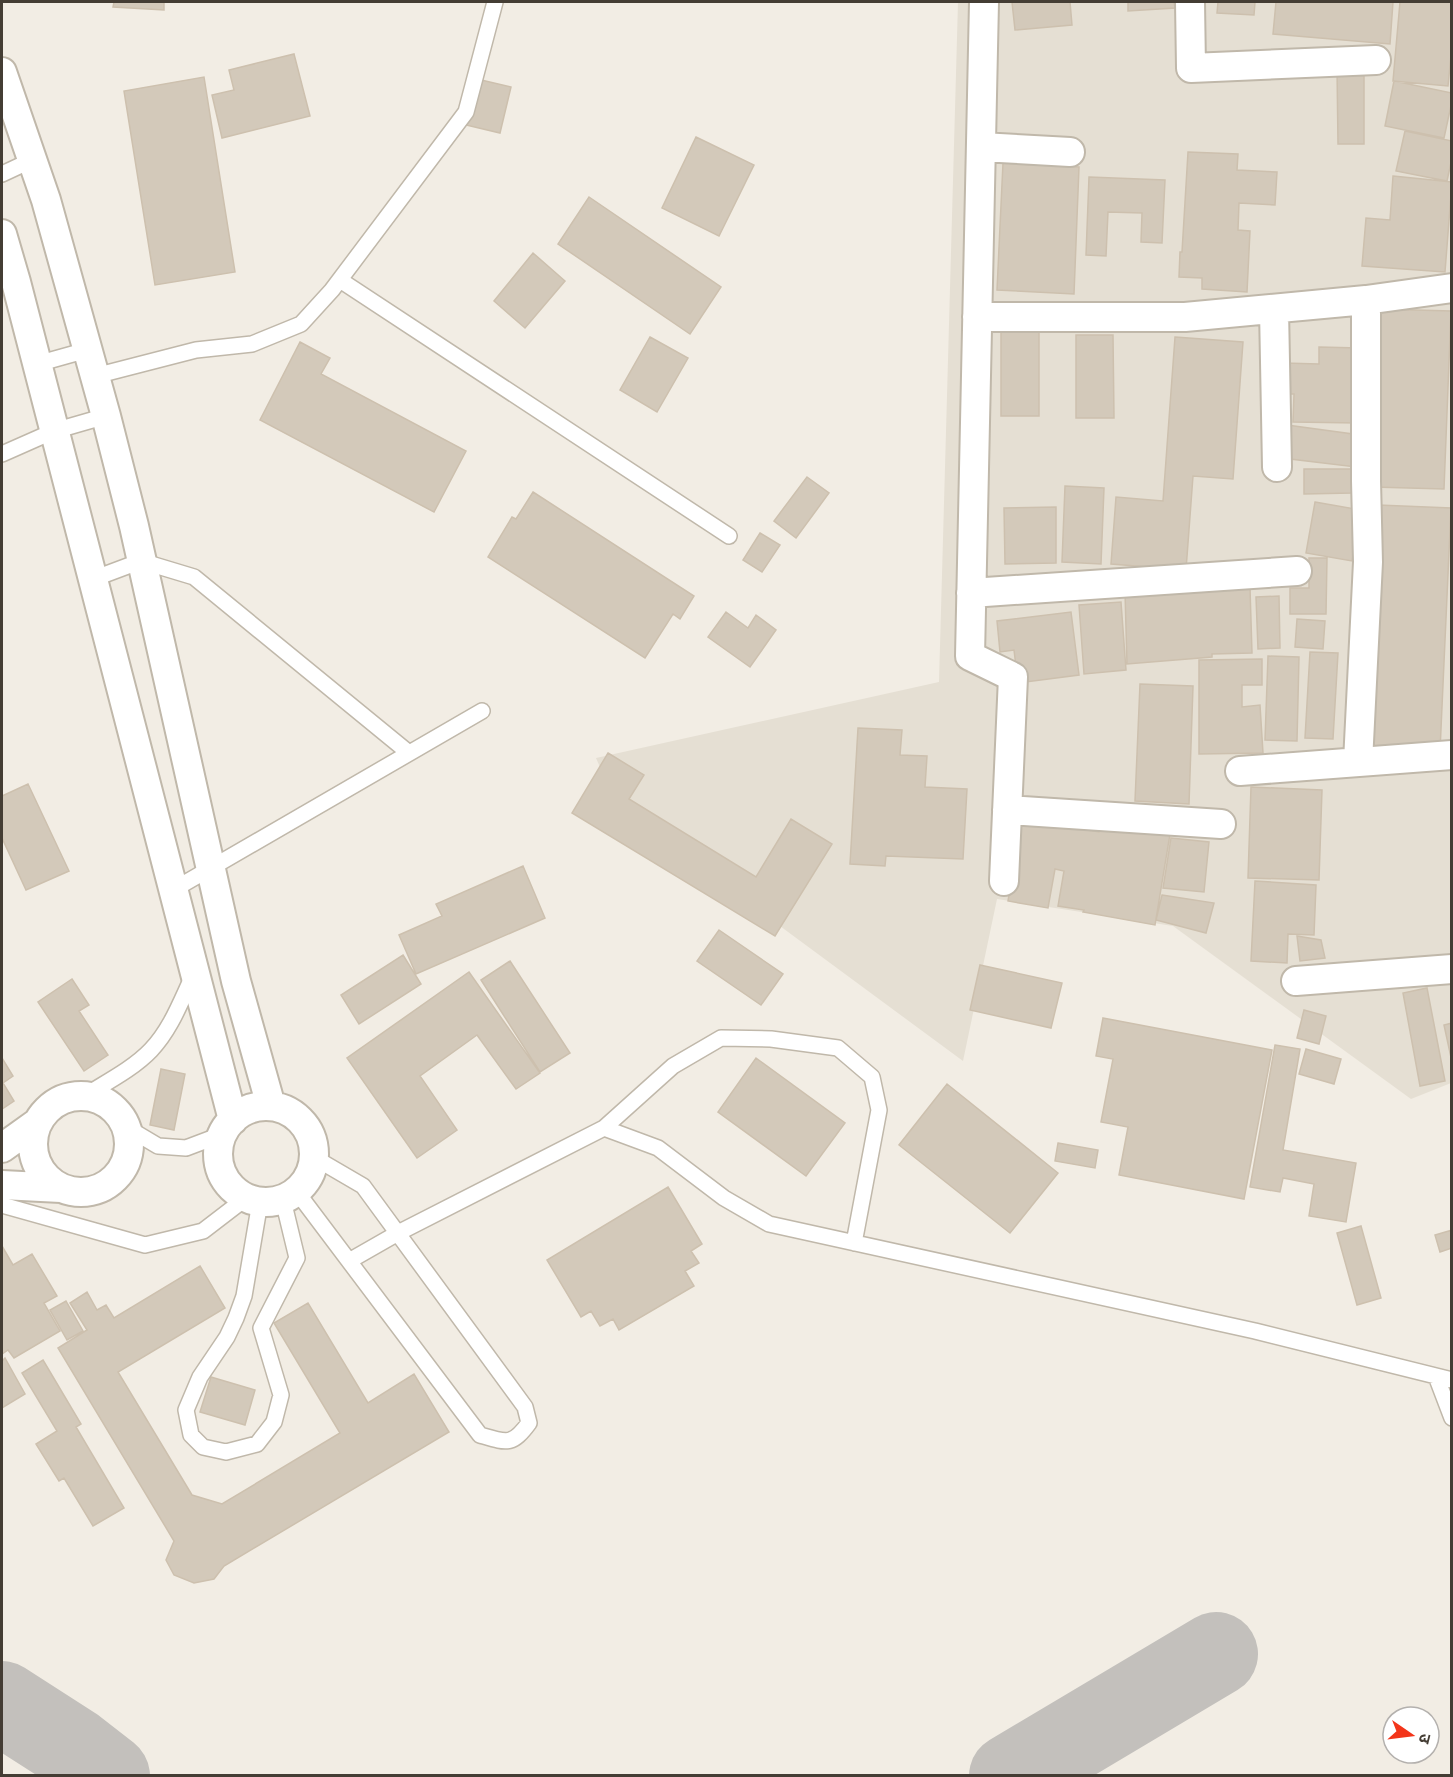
<svg xmlns="http://www.w3.org/2000/svg" width="1453" height="1777" font-family="Karla,'Noto Sans Devanagari',sans-serif">
  <rect width="100%" height="100%" fill="#f2ede4"/>
  <path fill="#e5dfd3" d="M 958,2 L 1451,2 L 1451,1083 L 1411,1099 L 1173,926 L 997,899 L 963,1061 L 617,806 L 596,758 L 939,682 Z"/>
  <g fill="none" stroke-linecap="round" stroke-linejoin="round">
    <path stroke="#c3c0bc" stroke-width="84" d="M 2,1703 L 72,1748 L 108,1776
      M 1011,1776 L 1216,1654"/>
  </g>
  <path fill="#d3c9ba" stroke="#cdc0ae" stroke-width="1.5" d="M 114,2 L 164,2 L 164,10 L 113,7 Z
    M 1012,2 L 1070,2 L 1072,25 L 1015,30 Z
    M 1128,2 L 1174,2 L 1175,8 L 1128,11 Z
    M 1218,2 L 1255,2 L 1254,15 L 1217,13 Z
    M 1273,2 L 1393,2 L 1390,44 L 1273,34 L 1276,2 Z
    M 1400,2 L 1452,2 L 1452,45 L 1448,86 L 1393,81 Z
    M 294,54 L 310,116 L 222,138 L 212,95 L 234,90 L 229,70 Z
    M 1337,68 L 1364,68 L 1364,144 L 1338,144 Z
    M 204,77 L 235,272 L 155,285 L 124,91 Z
    M 477,79 L 511,87 L 500,133 L 466,125 Z
    M 1394,81 L 1452,93 L 1452,101 L 1444,138 L 1385,126 Z
    M 1405,131 L 1452,141 L 1452,158 L 1447,181 L 1396,171 Z
    M 696,137 L 754,165 L 719,236 L 662,208 Z
    M 1188,152 L 1238,154 L 1237,170 L 1277,172 L 1275,205 L 1239,203 L 1238,230 L 1250,231 L 1247,292 L 1202,289 L 1202,278 L 1179,277 L 1180,252 L 1182,252 Z
    M 1003,163 L 1079,167 L 1074,294 L 997,290 Z
    M 1393,176 L 1452,182 L 1445,272 L 1362,266 L 1366,218 L 1390,220 Z
    M 1089,177 L 1165,180 L 1162,243 L 1141,242 L 1142,213 L 1108,212 L 1106,256 L 1086,255 Z
    M 589,197 L 721,287 L 690,334 L 558,244 Z
    M 533,253 L 565,281 L 525,328 L 494,301 Z
    M 1379,309 L 1451,311 L 1444,489 L 1373,487 Z
    M 1001,330 L 1039,330 L 1039,416 L 1001,416 Z
    M 1076,335 L 1113,335 L 1114,418 L 1076,418 Z
    M 650,337 L 688,358 L 657,412 L 620,390 Z
    M 1175,337 L 1243,342 L 1233,479 L 1193,476 L 1186,570 L 1111,564 L 1116,497 L 1163,501 Z
    M 300,342 L 330,358 L 321,374 L 466,451 L 434,512 L 260,420 Z
    M 1319,347 L 1359,348 L 1357,423 L 1293,422 L 1294,394 L 1283,394 L 1284,363 L 1319,364 Z
    M 1287,425 L 1360,435 L 1356,467 L 1282,458 Z
    M 1304,469 L 1351,469 L 1352,493 L 1304,494 Z
    M 807,477 L 829,493 L 796,538 L 774,521 Z
    M 1065,486 L 1104,488 L 1101,564 L 1062,562 Z
    M 533,492 L 694,596 L 680,619 L 673,614 L 645,658 L 488,557 L 512,517 L 516,519 Z
    M 1315,502 L 1361,510 L 1352,561 L 1306,553 Z
    M 1378,505 L 1451,508 L 1440,751 L 1367,748 Z
    M 1056,507 L 1056,563 L 1005,564 L 1004,508 Z
    M 760,533 L 780,545 L 762,572 L 743,560 Z
    M 1309,558 L 1327,558 L 1326,614 L 1290,614 L 1290,588 L 1309,588 Z
    M 1250,588 L 1252,653 L 1212,654 L 1212,657 L 1127,664 L 1125,592 Z
    M 1279,596 L 1280,648 L 1258,649 L 1256,597 Z
    M 1121,602 L 1126,670 L 1084,674 L 1079,605 Z
    M 726,612 L 748,628 L 756,615 L 776,630 L 750,667 L 708,637 Z
    M 1071,612 L 1079,675 L 1018,683 L 1014,650 L 1000,652 L 997,621 Z
    M 1297,619 L 1325,621 L 1323,649 L 1295,647 Z
    M 1310,652 L 1338,653 L 1333,739 L 1305,738 Z
    M 1268,656 L 1299,657 L 1297,741 L 1265,740 Z
    M 1262,659 L 1262,685 L 1242,685 L 1242,707 L 1260,705 L 1263,753 L 1199,754 L 1199,660 Z
    M 1140,684 L 1193,686 L 1189,804 L 1135,801 Z
    M 858,728 L 902,730 L 900,755 L 927,756 L 925,787 L 967,789 L 963,859 L 886,856 L 885,866 L 850,864 Z
    M 608,753 L 644,775 L 629,799 L 756,877 L 791,819 L 832,844 L 775,936 L 572,813 Z
    M 28,784 L 69,871 L 26,890 L 2,838 L 2,796 Z
    M 1251,787 L 1322,790 L 1319,880 L 1248,878 Z
    M 1022,819 L 1099,832 L 1101,822 L 1170,834 L 1155,925 L 1083,912 L 1084,910 L 1058,906 L 1064,871 L 1055,869 L 1048,908 L 1008,901 Z
    M 1171,838 L 1209,842 L 1204,892 L 1163,888 Z
    M 523,866 L 545,918 L 416,974 L 399,935 L 442,916 L 436,904 Z
    M 1255,881 L 1316,885 L 1314,935 L 1288,934 L 1287,963 L 1251,961 Z
    M 1162,895 L 1214,903 L 1206,933 L 1156,920 Z
    M 719,930 L 783,974 L 761,1005 L 697,961 Z
    M 1297,936 L 1321,940 L 1325,958 L 1300,961 Z
    M 403,955 L 421,984 L 359,1024 L 341,995 Z
    M 510,961 L 570,1053 L 540,1072 L 481,980 Z
    M 980,965 L 1062,983 L 1051,1028 L 970,1010 Z
    M 469,972 L 540,1073 L 516,1089 L 477,1035 L 420,1076 L 457,1130 L 417,1158 L 347,1058 Z
    M 72,979 L 89,1005 L 79,1011 L 108,1055 L 84,1071 L 38,1002 Z
    M 1427,988 L 1445,1081 L 1420,1086 L 1403,993 Z
    M 1304,1010 L 1326,1016 L 1319,1044 L 1297,1038 Z
    M 1103,1018 L 1272,1050 L 1244,1199 L 1119,1175 L 1128,1127 L 1101,1122 L 1113,1059 L 1096,1056 Z
    M 1452,1023 L 1452,1062 L 1444,1025 Z
    M 1275,1045 L 1300,1049 L 1283,1150 L 1356,1163 L 1346,1222 L 1309,1216 L 1314,1184 L 1283,1178 L 1280,1192 L 1250,1187 Z
    M 1306,1049 L 1341,1059 L 1334,1084 L 1299,1074 Z
    M 2,1058 L 13,1076 L 3,1083 L 14,1101 L 2,1109 Z
    M 756,1058 L 845,1123 L 806,1176 L 718,1112 Z
    M 161,1069 L 185,1074 L 174,1130 L 150,1125 Z
    M 947,1084 L 1058,1173 L 1010,1233 L 899,1145 Z
    M 1058,1143 L 1098,1150 L 1095,1168 L 1055,1161 Z
    M 668,1187 L 702,1244 L 691,1251 L 699,1263 L 685,1271 L 694,1286 L 619,1330 L 613,1319 L 600,1326 L 591,1311 L 581,1317 L 547,1260 Z
    M 1361,1226 L 1381,1298 L 1357,1305 L 1337,1233 Z
    M 1452,1230 L 1452,1248 L 1440,1252 L 1435,1235 Z
    M 2,1246 L 13,1265 L 32,1254 L 57,1296 L 44,1303 L 60,1331 L 14,1358 L 8,1350 L 2,1354 Z
    M 200,1266 L 225,1308 L 118,1372 L 192,1495 L 222,1504 L 340,1433 L 274,1323 L 308,1303 L 368,1403 L 414,1374 L 449,1432 L 224,1566 L 214,1579 L 194,1583 L 174,1575 L 166,1560 L 174,1541 L 58,1348 L 87,1330 L 70,1303 L 87,1292 L 97,1310 L 106,1305 L 114,1318 Z
    M 66,1301 L 83,1331 L 67,1340 L 50,1310 Z
    M 5,1358 L 25,1394 L 2,1408 L 2,1361 Z
    M 43,1360 L 81,1424 L 76,1427 L 124,1508 L 93,1526 L 64,1478 L 59,1481 L 36,1444 L 57,1431 L 22,1373 Z
    M 211,1377 L 255,1390 L 245,1425 L 200,1412 Z"/>
  <g fill="none" stroke-linecap="round" stroke-linejoin="round">
    <defs>
      <path id="service" d="M 2,174 L 32,160
        M 340,280 L 729,536
        M 37,364 L 87,350
        M 95,376 L 196,350 L 252,344 L 301,324 L 332,290 L 466,112 L 495,2
        M 2,454 L 54,431 L 106,416
        M 93,579 L 141,561 L 194,577 L 409,753
        M 173,890 L 482,711
        M 86,1095 C 107,1082 134,1068 151,1050 C 171,1029 181,1001 193,976
        M 126,1127 L 158,1146 L 186,1148 L 223,1134
        M 604,1128 L 673,1066 L 721,1038 L 771,1039 L 838,1048 L 872,1077 L 879,1110 L 854,1243
        M 297,1192 L 480,1435 C 507,1443 512,1446 529,1423 L 525,1407 L 363,1186 L 315,1158
        M 260,1202 L 244,1296 L 236,1318 L 227,1337 L 200,1377 L 186,1410 L 191,1435 L 203,1447 L 226,1452 L 257,1444 L 274,1422 L 281,1395 L 261,1328 L 297,1258 L 283,1200
        M 2,1205 L 145,1245 L 203,1231 L 246,1198
        M 349,1261 L 398,1233 L 604,1128 L 658,1148 L 724,1198 L 769,1224 L 1255,1331 L 1452,1380
        M 1436,1376 L 1452,1418"/>
      <path id="minor" d="M 984,2 L 970,656 L 1013,677 L 1004,881
        M 1190,2 L 1191,68 L 1376,60
        M 2,72 L 46,200 L 106,416 L 134,526 L 236,981 L 271,1106
        M 981,147 L 1070,152
        M 2,234 L 16,282 L 233,1120
        M 1274,309 L 1277,467
        M 977,317 L 1185,317 L 1366,300 L 1452,288
        M 971,593 L 1297,571
        M 1358,762 L 1368,562 L 1366,481 L 1366,300
        M 1240,771 L 1452,755
        M 1007,810 L 1221,824
        M 1296,981 L 1452,969
        M33 1144a48 48 0 1 1 96 0a48 48 0 1 1-96 0Z
        M218 1154a48 48 0 1 1 96 0a48 48 0 1 1-96 0Z
        M 2,1148 L 37,1123
        M 2,1185 L 61,1188"/>
    </defs>
    <use href="#service" stroke="#c0b8aa" stroke-width="18"/>
    <use href="#minor" stroke="#c0b8aa" stroke-width="32"/>
    <use href="#service" stroke="#fff" stroke-width="15"/>
    <use href="#minor" stroke="#fff" stroke-width="28"/>
  </g>
  <rect width="1453" height="1777" fill="none" stroke="#443d34" stroke-width="6"/>
  <g transform="translate(1411 1735) rotate(104)"><circle r="28" fill="#ffffff" stroke="#b4b1ae" stroke-width="1.5"/>
  <path d="M0-4.5L10 22L0 15L-10 22Z" fill="#f3351a"/>
  <text y="-9" font-size="16" font-weight="bold" text-anchor="middle" fill="#443d34">उ</text>
  </g>
</svg>
